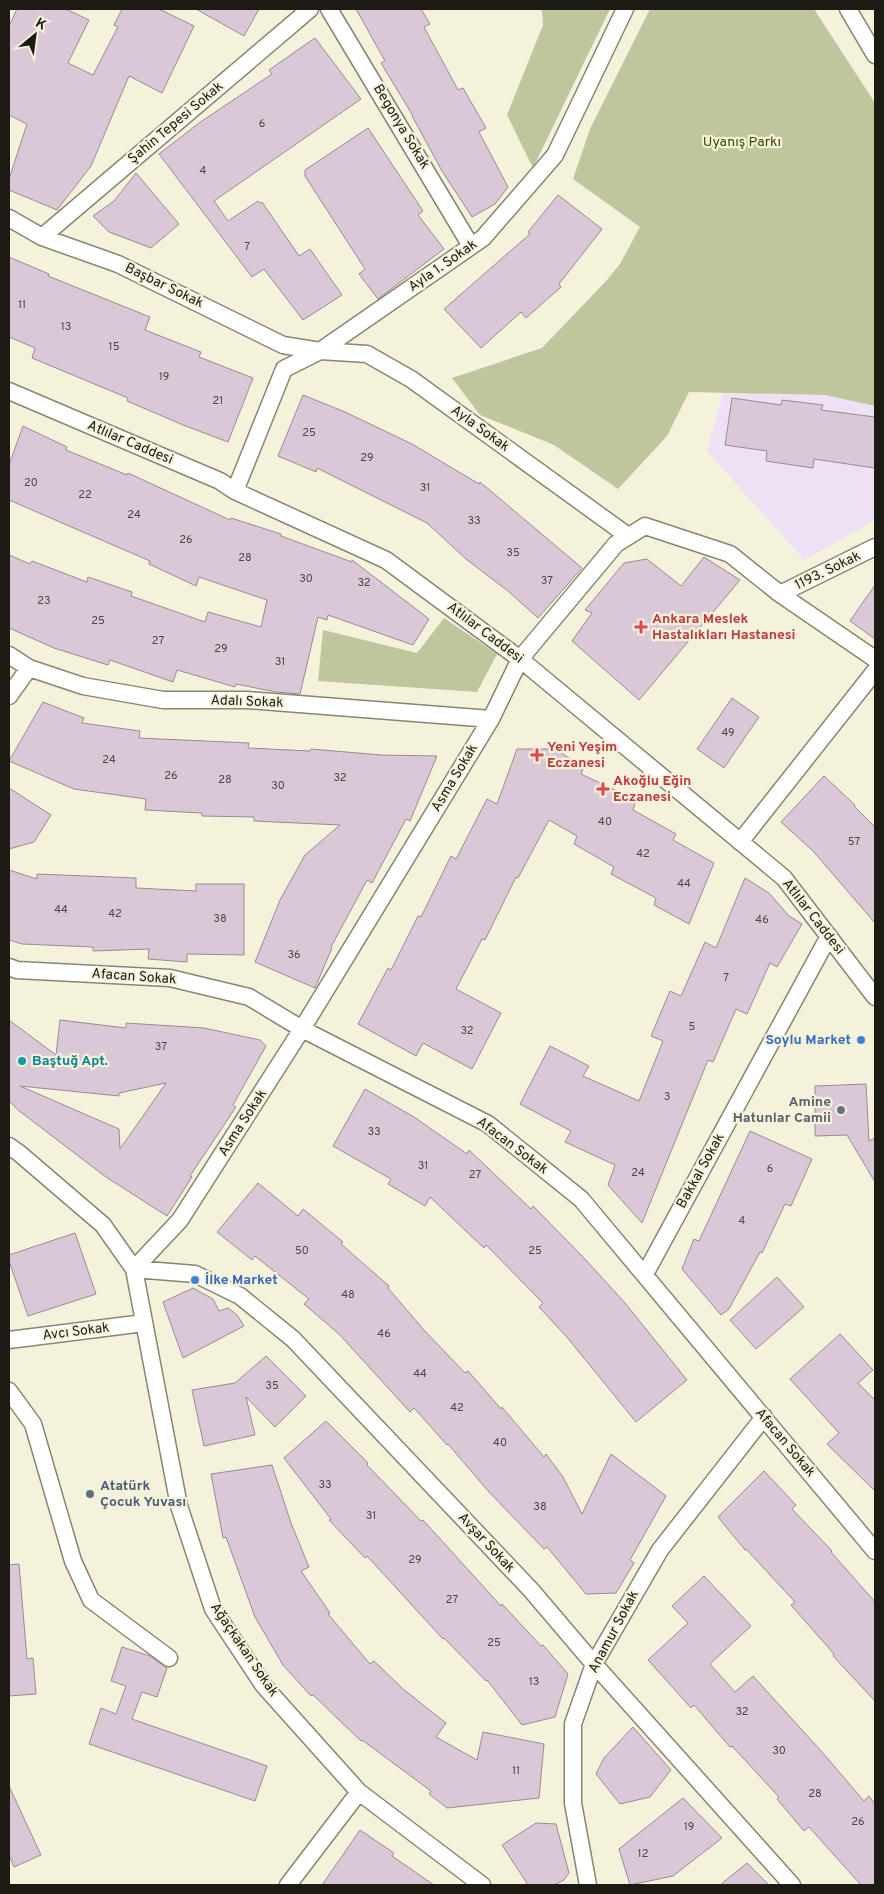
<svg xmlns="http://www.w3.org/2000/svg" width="884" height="1894" font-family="Overpass,sans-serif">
  <rect width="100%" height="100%" fill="#f5f2dc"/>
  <path fill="#eee1f5" d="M 723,393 L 825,395 L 875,406 L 875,520 L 804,560 L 707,451 Z"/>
  <path fill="#bfc69e" d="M 542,9 L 610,9 L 533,168 L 507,115 L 543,25 Z
    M 650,9 L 814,9 L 875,103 L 875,406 L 825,395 L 689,392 L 667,436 L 618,489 L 554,445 L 480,415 L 452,378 L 542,348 L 607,280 L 620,264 L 640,227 L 573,179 L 590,129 Z
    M 444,618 L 497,654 L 477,692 L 318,681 L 323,630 L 417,653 Z"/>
  <path fill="#dbc8d6" stroke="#9b8996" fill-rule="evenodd" d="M 17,9 L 66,9 L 89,20 L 68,63 L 93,75 L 118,27 L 114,25 L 122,9 L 159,9 L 194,26 L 162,93 L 129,76 L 91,166 L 57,210 L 9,190 L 9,179 L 27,124 L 9,115 L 9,26 Z
    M 196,9 L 259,9 L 244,36 Z
    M 356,9 L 421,9 L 430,24 L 424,27 L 458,90 L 463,88 L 486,128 L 479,132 L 508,187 L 495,204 L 472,217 L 442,171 L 412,116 L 413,116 L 381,63 L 385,61 Z
    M 315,38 L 361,99 L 214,201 L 228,221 L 258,201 L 260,203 L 262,202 L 299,256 L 310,249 L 342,295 L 303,320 L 264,269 L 252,277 L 159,154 L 199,123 L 272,74 L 269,70 Z
    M 368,128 L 423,211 L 418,215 L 444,249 L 378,299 L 359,274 L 365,269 L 305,176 L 305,170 Z
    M 136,173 L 179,224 L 151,248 L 109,232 L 93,216 L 114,201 Z
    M 558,195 L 602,229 L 559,284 L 561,287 L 526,318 L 521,312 L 481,348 L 444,309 L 530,234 L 528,232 Z
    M 9,257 L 49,274 L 48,276 L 150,317 L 145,330 L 201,352 L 199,357 L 253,378 L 228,442 L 183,425 L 127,401 L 128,398 L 32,358 L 35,348 L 9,337 Z
    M 303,395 L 345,412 L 412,444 L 479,484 L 480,482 L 582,568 L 538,618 L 508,591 L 466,559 L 427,523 L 317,468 L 316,472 L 278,456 Z
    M 732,398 L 781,405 L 782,400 L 823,405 L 821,410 L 875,417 L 875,468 L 814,459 L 813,468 L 766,461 L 767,451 L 725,445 Z
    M 23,426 L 67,447 L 66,450 L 127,475 L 128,473 L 230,520 L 231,518 L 281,534 L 281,536 L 352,562 L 352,560 L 429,619 L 413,645 L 328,615 L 327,620 L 318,617 L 300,694 L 276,692 L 236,684 L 235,687 L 177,670 L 173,682 L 110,660 L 108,665 L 54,648 L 9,628 L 9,555 L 30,564 L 32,561 L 87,582 L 88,577 L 132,592 L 131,596 L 205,622 L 208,612 L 261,627 L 267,600 L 199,577 L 196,586 L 149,564 L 150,561 L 9,500 L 9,465 Z
    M 704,557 L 740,580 L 639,700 L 572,641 L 592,613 L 585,610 L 624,563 L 647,559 L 681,586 Z
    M 875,585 L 875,639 L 850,621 Z
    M 732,698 L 759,717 L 724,768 L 697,749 Z
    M 43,702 L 84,718 L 82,723 L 140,731 L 139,738 L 249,743 L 248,748 L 310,751 L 311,749 L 381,755 L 437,756 L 410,821 L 406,819 L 372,883 L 367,880 L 331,947 L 332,948 L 315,988 L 255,962 L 280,900 L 305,855 L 340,825 L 254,821 L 254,817 L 202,816 L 202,813 L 145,810 L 146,799 L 74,789 L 9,761 Z
    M 517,749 L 555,749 L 584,767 L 581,774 L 636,800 L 633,810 L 676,834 L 673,840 L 714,863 L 689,924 L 654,905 L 656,898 L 611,874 L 614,867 L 574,844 L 577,836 L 549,820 L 518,878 L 516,877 L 485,940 L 482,939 L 456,989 L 501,1013 L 472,1069 L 423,1043 L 416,1056 L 358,1024 L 388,968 L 391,970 L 418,916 L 421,917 L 451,856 L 456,859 L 487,799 L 497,804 Z
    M 824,776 L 855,805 L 854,806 L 875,827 L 875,923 L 813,851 L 781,822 Z
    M 9,788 L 51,815 L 34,842 L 9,849 Z
    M 9,870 L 37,879 L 37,874 L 136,878 L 136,888 L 196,891 L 196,884 L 244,884 L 244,955 L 187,954 L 187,962 L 148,959 L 149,949 L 93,951 L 93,947 L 22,944 L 9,940 Z
    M 745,878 L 769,893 L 789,916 L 802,924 L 777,967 L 770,963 L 747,1014 L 736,1009 L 713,1062 L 708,1060 L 642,1223 L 608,1185 L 615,1165 L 565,1142 L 571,1131 L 520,1104 L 550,1046 L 589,1066 L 583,1076 L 639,1101 L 663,1041 L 651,1036 L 670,991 L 681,996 L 705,942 L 716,948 Z
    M 9,1020 L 56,1055 L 60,1020 L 126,1028 L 126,1023 L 204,1028 L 260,1040 L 266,1046 L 233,1105 L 236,1107 L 190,1176 L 192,1177 L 167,1216 L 106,1177 L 18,1110 L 9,1101 ZM 166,1083 L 120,1149 L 119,1129 L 20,1086 L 119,1096 L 119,1093 Z
    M 866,1084 L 869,1141 L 875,1138 L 875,1182 L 847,1135 L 815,1136 L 815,1086 Z
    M 365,1089 L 414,1117 L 467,1154 L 469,1150 L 531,1209 L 533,1206 L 584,1258 L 625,1303 L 687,1380 L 636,1422 L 566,1336 L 539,1307 L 543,1303 L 486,1245 L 484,1248 L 430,1197 L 425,1206 L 388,1184 L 391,1179 L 333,1146 Z
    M 750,1131 L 812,1159 L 791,1206 L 785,1204 L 762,1253 L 760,1252 L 729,1309 L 721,1315 L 682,1269 L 694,1239 L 699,1241 Z
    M 258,1183 L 298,1216 L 303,1209 L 343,1242 L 341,1244 L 389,1286 L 388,1288 L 423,1329 L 465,1373 L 468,1371 L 501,1409 L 502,1407 L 544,1457 L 546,1454 L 563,1477 L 582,1514 L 611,1454 L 666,1496 L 630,1560 L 634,1563 L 616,1593 L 586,1594 L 547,1547 L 544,1549 L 489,1492 L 448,1444 L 447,1445 L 414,1408 L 410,1412 L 339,1334 L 304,1304 L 309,1299 L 255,1256 L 252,1260 L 217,1232 Z
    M 75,1233 L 96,1294 L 28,1316 L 9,1261 L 9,1255 Z
    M 777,1277 L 804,1307 L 756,1349 L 730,1320 Z
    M 193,1288 L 213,1299 L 219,1311 L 228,1308 L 237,1315 L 244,1326 L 183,1358 L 163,1302 Z
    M 840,1334 L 873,1370 L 858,1383 L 875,1400 L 875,1491 L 827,1444 L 839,1433 L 790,1379 Z
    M 266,1356 L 306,1396 L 275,1427 L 246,1397 L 255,1435 L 204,1446 L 192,1390 L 235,1383 Z
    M 326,1421 L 368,1463 L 367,1465 L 421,1521 L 423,1520 L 501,1606 L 502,1604 L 541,1646 L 543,1645 L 568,1674 L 555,1717 L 522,1725 L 487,1680 L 486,1681 L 444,1638 L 443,1639 L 367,1556 L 365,1558 L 329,1520 L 331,1519 L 284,1458 Z
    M 272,1465 L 291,1523 L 309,1567 L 301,1571 L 330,1613 L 328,1614 L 370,1664 L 374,1661 L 403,1689 L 446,1723 L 436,1737 L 477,1760 L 483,1732 L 544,1744 L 539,1798 L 447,1808 L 429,1794 L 431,1791 L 362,1740 L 361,1741 L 313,1695 L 311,1696 L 283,1665 L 255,1617 L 226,1537 L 223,1538 L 211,1474 Z
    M 764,1471 L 796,1505 L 792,1509 L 832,1551 L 831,1552 L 875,1602 L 875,1701 L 833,1656 L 834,1654 L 791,1605 L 795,1602 L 746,1549 L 745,1550 L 718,1517 Z
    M 19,1564 L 27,1659 L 33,1658 L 36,1694 L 9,1696 L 9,1565 Z
    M 704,1576 L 751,1626 L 710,1664 L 735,1692 L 753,1676 L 822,1752 L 864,1801 L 869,1796 L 875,1804 L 875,1885 L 861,1885 L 809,1827 L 804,1831 L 777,1799 L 779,1797 L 732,1746 L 730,1747 L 694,1705 L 691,1708 L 648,1660 L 688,1623 L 672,1606 Z
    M 122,1647 L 150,1656 L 167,1668 L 157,1697 L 142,1692 L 132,1719 L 267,1766 L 255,1801 L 89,1744 L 101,1708 L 116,1714 L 126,1686 L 111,1681 Z
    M 633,1727 L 671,1770 L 650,1797 L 620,1804 L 596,1774 L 604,1758 Z
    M 9,1786 L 41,1855 L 14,1867 L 9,1855 Z
    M 683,1798 L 722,1838 L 673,1876 L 630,1885 L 619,1849 Z
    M 536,1823 L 556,1824 L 569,1873 L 564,1880 L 554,1885 L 528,1885 L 502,1845 Z
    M 360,1830 L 394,1853 L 392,1856 L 434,1885 L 322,1885 Z
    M 747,1863 L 769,1885 L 720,1885 Z"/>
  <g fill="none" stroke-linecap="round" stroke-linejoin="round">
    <defs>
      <path id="minor" d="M 329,9 L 471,246
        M 848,9 L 875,55
        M 9,218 L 42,237 L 118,264 L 283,345 L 320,351 L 367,354 L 411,379 L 628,536
        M 42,237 L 310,9
        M 9,391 L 220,481 L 235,491 L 386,560 L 520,659 L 784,878 L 875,997
        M 235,491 L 284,369 L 320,351 L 483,238 L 555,155 L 625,9
        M 780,594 L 875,547
        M 9,655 L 29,668 L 83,686 L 163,700 L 247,700 L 491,719
        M 9,696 L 29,668
        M 740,842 L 875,671
        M 9,967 L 17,970 L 170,978 L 249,997 L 302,1029 L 488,1124 L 581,1199 L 875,1551
        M 9,1146 L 19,1153 L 103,1225 L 134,1269 L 179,1506 L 213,1609 L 264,1686 L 359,1792 L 482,1885
        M 134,1269 L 180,1220 L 302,1029 L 491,719 L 520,659 L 616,544 L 645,526 L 730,554 L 780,594 L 875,659
        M 134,1269 L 195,1274 L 240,1296 L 293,1339 L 531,1590 L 594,1664 L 792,1885
        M 645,1274 L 829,936
        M 9,1340 L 144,1323
        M 9,1391 L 33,1424 L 73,1561 L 91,1600 L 169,1658
        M 288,1885 L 359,1792
        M 588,1885 L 573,1803 L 573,1724 L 594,1664 L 660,1550 L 764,1417"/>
    </defs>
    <use href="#minor" stroke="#888572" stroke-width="19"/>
    <use href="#minor" stroke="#fff" stroke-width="16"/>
  </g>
  <g fill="#e0444e" stroke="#f5f2dc" stroke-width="2">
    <path d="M638.5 619.5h5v5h5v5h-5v5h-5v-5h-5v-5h5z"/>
    <path d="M534.5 747.5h5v5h5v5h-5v5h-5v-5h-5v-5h5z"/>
    <path d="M600.5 781.5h5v5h5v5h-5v5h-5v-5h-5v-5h5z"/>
  </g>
  <g fill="#3f7fe0" stroke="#f5f2dc" stroke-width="2">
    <circle cx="861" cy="1040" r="5"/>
    <circle cx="195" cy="1280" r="5"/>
  </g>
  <circle fill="#0f9aa8" stroke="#f5f2dc" stroke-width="2" cx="22" cy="1061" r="5"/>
  <circle fill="#6b7280" stroke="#f5f2dc" stroke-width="2" cx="841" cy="1110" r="5"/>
  <circle fill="#5c6f8a" stroke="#f5f2dc" stroke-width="2" cx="90" cy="1494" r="5"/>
  <g text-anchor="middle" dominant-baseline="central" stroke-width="4.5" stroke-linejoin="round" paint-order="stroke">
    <g font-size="11" fill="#4c4644">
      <text x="262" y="124">6</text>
      <text x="203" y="171">4</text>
      <text x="247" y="247">7</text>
      <text x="22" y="305">11</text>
      <text x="66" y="327">13</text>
      <text x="114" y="347">15</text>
      <text x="164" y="377">19</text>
      <text x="218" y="401">21</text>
      <text x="309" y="433">25</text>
      <text x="367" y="458">29</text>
      <text x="31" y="483">20</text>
      <text x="425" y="488">31</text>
      <text x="85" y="495">22</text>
      <text x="134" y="515">24</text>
      <text x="474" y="521">33</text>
      <text x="186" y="540">26</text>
      <text x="513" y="553">35</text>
      <text x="245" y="558">28</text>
      <text x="306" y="579">30</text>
      <text x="547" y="581">37</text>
      <text x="364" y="583">32</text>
      <text x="44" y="601">23</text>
      <text x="98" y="621">25</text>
      <text x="158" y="641">27</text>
      <text x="221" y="649">29</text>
      <text x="280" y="662">31</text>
      <text x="728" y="733">49</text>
      <text x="109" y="760">24</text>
      <text x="171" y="776">26</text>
      <text x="340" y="778">32</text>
      <text x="225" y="780">28</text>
      <text x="278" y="786">30</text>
      <text x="605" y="822">40</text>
      <text x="854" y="842">57</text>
      <text x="643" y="854">42</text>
      <text x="684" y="884">44</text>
      <text x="61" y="910">44</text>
      <text x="115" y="914">42</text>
      <text x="220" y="919">38</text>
      <text x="762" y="920">46</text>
      <text x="294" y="955">36</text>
      <text x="726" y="978">7</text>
      <text x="692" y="1027">5</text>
      <text x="467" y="1031">32</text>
      <text x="161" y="1047">37</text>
      <text x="667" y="1097">3</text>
      <text x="374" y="1132">33</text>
      <text x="423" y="1166">31</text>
      <text x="770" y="1169">6</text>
      <text x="638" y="1173">24</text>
      <text x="475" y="1175">27</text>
      <text x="742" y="1221">4</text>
      <text x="302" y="1251">50</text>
      <text x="535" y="1251">25</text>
      <text x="348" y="1295">48</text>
      <text x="384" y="1334">46</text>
      <text x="420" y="1374">44</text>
      <text x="272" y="1386">35</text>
      <text x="457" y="1408">42</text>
      <text x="500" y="1443">40</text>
      <text x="325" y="1485">33</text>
      <text x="540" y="1507">38</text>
      <text x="371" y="1516">31</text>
      <text x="415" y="1560">29</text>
      <text x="452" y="1600">27</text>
      <text x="494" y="1643">25</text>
      <text x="534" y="1682">13</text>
      <text x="742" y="1712">32</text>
      <text x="779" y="1751">30</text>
      <text x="516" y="1771">11</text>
      <text x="815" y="1794">28</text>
      <text x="858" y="1822">26</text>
      <text x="689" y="1827">19</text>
      <text x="643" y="1854">12</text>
    </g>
    <g font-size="14" fill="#1c1a13" stroke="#f5f2dc">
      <text transform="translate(176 123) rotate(-40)">Şahin Tepesi Sokak</text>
      <text transform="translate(401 127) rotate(59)">Begonya Sokak</text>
      <text transform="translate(443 266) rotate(-35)">Ayla 1. Sokak</text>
      <text transform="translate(164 286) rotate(26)">Başbar Sokak</text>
      <text transform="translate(480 429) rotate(36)">Ayla Sokak</text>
      <text transform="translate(130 443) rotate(23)">Atlılar Caddesi</text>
      <text transform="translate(828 571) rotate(-26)">1193. Sokak</text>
      <text transform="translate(485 633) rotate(37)">Atlılar Caddesi</text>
      <text transform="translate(247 702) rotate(2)">Adalı Sokak</text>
      <text transform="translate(455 778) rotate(-59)">Asma Sokak</text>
      <text transform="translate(813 917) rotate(52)">Atlılar Caddesi</text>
      <text transform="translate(134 977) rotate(4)">Afacan Sokak</text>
      <text transform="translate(243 1123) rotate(-57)">Asma Sokak</text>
      <text transform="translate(512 1146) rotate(37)">Afacan Sokak</text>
      <text transform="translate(701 1171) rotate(-61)">Bakkal Sokak</text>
      <text transform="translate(76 1332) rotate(-7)">Avcı Sokak</text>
      <text transform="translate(785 1443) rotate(50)">Afacan Sokak</text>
      <text transform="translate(486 1543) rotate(47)">Avşar Sokak</text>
      <text transform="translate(614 1632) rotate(-62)">Anamur Sokak</text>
      <text transform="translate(244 1650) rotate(56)">Ağaçkakan Sokak</text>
    </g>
    <g font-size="14" fill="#404603" stroke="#f5f2dc">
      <text x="742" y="142">Uyanış Parkı</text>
    </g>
    <g font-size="14" font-weight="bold" fill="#be3a42" stroke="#f5f2dc" text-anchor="start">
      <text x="652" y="619">Ankara Meslek<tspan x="652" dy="16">Hastalıkları Hastanesi</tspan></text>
      <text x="547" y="747">Yeni Yeşim<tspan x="547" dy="16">Eczanesi</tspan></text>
      <text x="613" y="781">Akoğlu Eğin<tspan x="613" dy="16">Eczanesi</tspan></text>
    </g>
    <g font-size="14" font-weight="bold" fill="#366cbe" stroke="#f5f2dc" text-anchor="end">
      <text x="851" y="1040">Soylu Market</text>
      <text x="205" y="1280" text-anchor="start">İlke Market</text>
    </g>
    <g font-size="14" font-weight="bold" fill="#0d838f" stroke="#f5f2dc" text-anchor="start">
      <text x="32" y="1061">Baştuğ Apt.</text>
    </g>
    <g font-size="14" font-weight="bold" fill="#5b616d" stroke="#f5f2dc" text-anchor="end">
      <text x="831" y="1102">Amine<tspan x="831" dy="16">Hatunlar Camii</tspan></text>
    </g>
    <g font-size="14" font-weight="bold" fill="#4e5e75" stroke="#f5f2dc" text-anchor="start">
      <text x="100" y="1486">Atatürk<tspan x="100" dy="16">Çocuk Yuvası</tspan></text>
    </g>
  </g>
  <rect width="884" height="1894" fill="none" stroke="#1c1a13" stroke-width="20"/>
  <g transform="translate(35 35) rotate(29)" stroke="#f5f2dc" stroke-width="4" paint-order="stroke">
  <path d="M0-4L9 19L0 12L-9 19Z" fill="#1c1a13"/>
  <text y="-8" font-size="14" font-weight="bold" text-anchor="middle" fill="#1c1a13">K</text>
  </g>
</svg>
